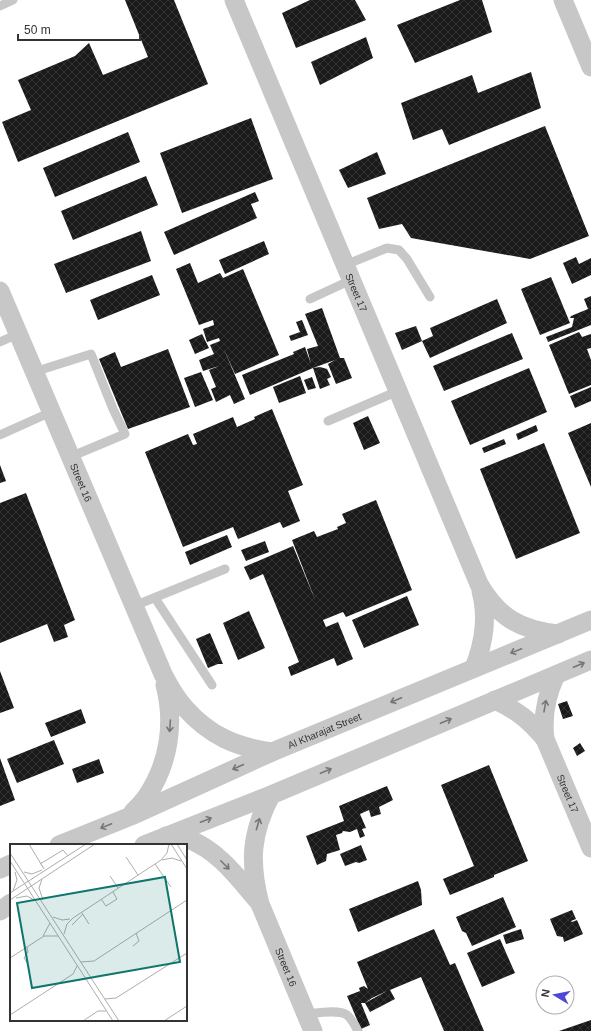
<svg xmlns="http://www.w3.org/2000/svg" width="591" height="1031" font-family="Arial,sans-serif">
  <defs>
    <pattern id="building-cross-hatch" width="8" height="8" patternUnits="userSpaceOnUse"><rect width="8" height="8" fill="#1a1a1a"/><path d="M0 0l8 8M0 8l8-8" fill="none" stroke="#333"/></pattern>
  </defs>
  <rect width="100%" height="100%" fill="#fff"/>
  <path fill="url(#building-cross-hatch)" d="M 125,0 L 174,0 L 208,84 L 18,162 L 2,122 L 31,110 L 18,80 L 75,56 L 89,43 L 103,75 L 148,57 Z
    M 310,0 L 355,0 L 366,20 L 296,48 L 282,13 Z
    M 460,0 L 482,0 L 492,32 L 415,63 L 397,25 Z
    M 366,37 L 373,58 L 320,85 L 311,62 Z
    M 531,72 L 541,108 L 449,145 L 442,129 L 413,140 L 401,103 L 472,75 L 478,93 Z
    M 251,118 L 273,179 L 182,213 L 160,153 Z
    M 545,126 L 589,236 L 530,259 L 411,238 L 402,224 L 379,229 L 367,198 Z
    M 128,132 L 140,162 L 55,197 L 43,168 Z
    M 377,152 L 386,174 L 348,188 L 339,170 Z
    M 146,176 L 158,205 L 73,240 L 61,211 Z
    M 255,192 L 259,201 L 251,204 L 257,218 L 174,255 L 164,232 Z
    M 141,231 L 151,261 L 66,293 L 54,264 Z
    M 264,241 L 269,254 L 225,274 L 219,260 Z
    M 576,257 L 579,264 L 591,258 L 591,275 L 572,284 L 563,263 Z
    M 190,263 L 198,283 L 220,273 L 223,278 L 243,269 L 279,355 L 235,374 L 223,347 L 245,399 L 234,404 L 230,395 L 216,402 L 211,389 L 216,387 L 209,370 L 219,366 L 203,371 L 199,360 L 214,354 L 210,345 L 220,341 L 219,338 L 207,342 L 203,329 L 214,325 L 213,320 L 199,325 L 176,269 Z
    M 152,275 L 160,295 L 98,320 L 90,300 Z
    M 551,277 L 570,323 L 540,335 L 521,289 Z
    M 591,296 L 591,325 L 548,342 L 546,337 L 572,327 L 574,318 L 570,318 L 571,316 L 588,309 L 584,299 Z
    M 497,299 L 507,323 L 430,358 L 422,341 L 433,336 L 430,328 Z
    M 322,308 L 340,358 L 344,358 L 352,378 L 336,384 L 328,364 L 335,360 L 313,368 L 320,367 L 327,369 L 331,377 L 327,379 L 330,385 L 320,389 L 313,368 L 250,395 L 242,375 L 294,354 L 293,352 L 305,347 L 311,364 L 307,349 L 318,346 L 305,314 Z
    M 302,320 L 308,335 L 291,341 L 289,336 L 300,332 L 296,322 Z
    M 416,326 L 422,341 L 402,350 L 395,333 Z
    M 579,332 L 582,337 L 591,334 L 591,348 L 587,349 L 591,360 L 591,385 L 569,394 L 549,345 Z
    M 512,333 L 523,359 L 444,391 L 433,366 Z
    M 202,334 L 209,348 L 195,354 L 189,340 Z
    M 168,349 L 190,407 L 128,429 L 99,359 L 115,352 L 121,367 Z
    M 529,368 L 547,412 L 470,445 L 451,401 Z
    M 201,372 L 213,400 L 195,407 L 184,378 Z
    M 300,376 L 306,393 L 279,403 L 273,387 Z
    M 312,377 L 316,388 L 308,390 L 304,380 Z
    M 591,387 L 591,401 L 575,408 L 570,396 Z
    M 272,409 L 303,485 L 288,491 L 300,521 L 283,528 L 280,522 L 238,539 L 233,527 L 183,547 L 145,452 L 188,434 L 193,445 L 197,444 L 193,434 L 233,417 L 237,427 L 255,419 L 254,417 Z
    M 368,416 L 380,443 L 364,450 L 353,423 Z
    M 591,423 L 591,487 L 568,433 Z
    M 536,425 L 538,431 L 518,440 L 516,434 Z
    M 504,439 L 506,444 L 484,453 L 482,448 Z
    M 544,443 L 580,533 L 516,559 L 480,469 Z
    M 0,465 L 6,481 L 0,483 Z
    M 26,493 L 75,620 L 64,625 L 68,637 L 54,642 L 47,624 L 0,643 L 0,503 Z
    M 376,500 L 412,590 L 346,617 L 343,612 L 323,620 L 326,627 L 338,622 L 353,659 L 337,666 L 334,658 L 291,676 L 288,667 L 299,662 L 263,574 L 250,580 L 244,567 L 293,546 L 316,602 L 292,540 L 314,531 L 317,537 L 338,529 L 337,527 L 346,523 L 342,514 Z
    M 227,535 L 232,547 L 190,565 L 185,552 Z
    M 265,541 L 269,552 L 246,561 L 241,550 Z
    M 407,596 L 419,625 L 364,648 L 352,620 Z
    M 249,611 L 265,648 L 238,660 L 223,623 Z
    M 210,633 L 223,664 L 218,664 L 208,668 L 196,639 Z
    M 0,671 L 14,708 L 0,713 Z
    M 567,701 L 573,716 L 563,719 L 558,704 Z
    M 81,709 L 86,723 L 51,737 L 45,723 Z
    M 54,740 L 64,764 L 17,783 L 7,759 Z
    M 580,743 L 585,751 L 577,756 L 573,748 Z
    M 0,758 L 15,800 L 0,806 Z
    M 99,759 L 104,773 L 77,783 L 72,769 Z
    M 489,765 L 528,861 L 494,875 L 494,877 L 450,895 L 443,879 L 474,866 L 441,785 Z
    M 387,786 L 393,800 L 379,807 L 381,814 L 371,817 L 369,810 L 360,814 L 366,828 L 362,829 L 365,836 L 360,838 L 357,829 L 350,832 L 343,831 L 342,833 L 336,835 L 340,850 L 327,854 L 326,861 L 317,865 L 306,836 L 344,821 L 339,806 Z
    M 361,845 L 367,860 L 359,863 L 356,862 L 345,866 L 340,854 Z
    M 418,881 L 421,890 L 422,905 L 358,932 L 349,909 Z
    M 503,897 L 516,927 L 472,946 L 466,933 L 462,931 L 456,917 Z
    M 572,910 L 576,919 L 571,921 L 572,922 L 577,920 L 583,934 L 564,942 L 563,937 L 557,936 L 550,919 Z
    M 434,929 L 450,965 L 455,963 L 484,1031 L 444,1031 L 421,977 L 390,990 L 395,999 L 370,1012 L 365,1003 L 387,991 L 372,998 L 365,1003 L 361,1003 L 370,1025 L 361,1029 L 347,996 L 360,991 L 359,988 L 364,986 L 368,989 L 357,962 Z
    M 521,929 L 524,939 L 506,944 L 503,935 Z
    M 500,939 L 515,973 L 482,987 L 467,953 Z
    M 591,1020 L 591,1031 L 559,1031 Z"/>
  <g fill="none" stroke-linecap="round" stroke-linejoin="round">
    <path stroke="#c7c7c7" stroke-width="9" d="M 0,6 L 13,0
      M 345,265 L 387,248 L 399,250 L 407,259 L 430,297
      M 310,299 L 351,280
      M 0,342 L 18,334
      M 34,372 L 91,354 L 113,409 L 125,434 L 70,457
      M 328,421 L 398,391
      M 0,435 L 51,412
      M 155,598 L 212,685
      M 134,606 L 225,569
      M 306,1014 C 317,1013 339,1009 347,1015 C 352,1019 355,1026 358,1031"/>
    <g stroke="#c7c7c7" stroke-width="19">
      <path id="s1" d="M 234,0 L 479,584 C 498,617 520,630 558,634"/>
      <path d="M 563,0 L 591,67"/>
      <path id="s2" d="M 0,291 L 163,674 C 169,686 176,698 185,708 C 210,736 236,747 272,752"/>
      <path d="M 474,668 C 484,643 488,617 481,591"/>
      <path id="s3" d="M 556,675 C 546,696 542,716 545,739 L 591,848"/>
      <path d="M 495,700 C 518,711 529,720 545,739"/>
      <path id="s4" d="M 271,795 C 251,833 249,862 260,904 L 313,1031"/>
      <path d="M 133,812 C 138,807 143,802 147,796 C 169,763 175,723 165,685"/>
      <path d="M 166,836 C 174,836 181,837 188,839 C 218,850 238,878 258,901"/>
      <path id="s5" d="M 59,845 L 131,816 L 272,752 L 591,620"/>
      <path d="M 144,845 L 271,795 L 591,660"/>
      <path d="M 0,869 L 11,864"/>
      <path d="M 0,911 L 11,903"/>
    </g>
  </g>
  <defs><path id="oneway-shaft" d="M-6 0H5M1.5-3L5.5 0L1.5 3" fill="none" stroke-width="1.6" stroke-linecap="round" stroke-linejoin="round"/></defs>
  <g stroke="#767676">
    <use href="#oneway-shaft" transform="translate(516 651) rotate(158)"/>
    <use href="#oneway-shaft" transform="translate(579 665) rotate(-23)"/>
    <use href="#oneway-shaft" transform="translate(396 700) rotate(157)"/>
    <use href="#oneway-shaft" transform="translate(545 706) rotate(-80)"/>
    <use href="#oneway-shaft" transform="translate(446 721) rotate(-23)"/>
    <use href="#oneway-shaft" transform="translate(170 726) rotate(94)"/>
    <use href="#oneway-shaft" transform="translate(238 767) rotate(156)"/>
    <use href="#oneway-shaft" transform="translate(326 771) rotate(-23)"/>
    <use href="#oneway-shaft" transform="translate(206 820) rotate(-21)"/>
    <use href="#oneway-shaft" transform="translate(258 824) rotate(-74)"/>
    <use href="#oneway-shaft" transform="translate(106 826) rotate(158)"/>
    <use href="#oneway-shaft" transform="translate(225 865) rotate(45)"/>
  </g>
  <g text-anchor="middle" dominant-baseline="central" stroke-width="4" stroke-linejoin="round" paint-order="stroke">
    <g font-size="10" fill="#333" stroke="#fff">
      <text stroke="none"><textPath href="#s1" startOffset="317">Street 17</textPath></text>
      <text stroke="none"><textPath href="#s2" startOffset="208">Street 16</textPath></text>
      <text stroke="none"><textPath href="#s5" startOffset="289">Al Kharajat Street</textPath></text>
      <text stroke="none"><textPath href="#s3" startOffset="125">Street 17</textPath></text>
      <text stroke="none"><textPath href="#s4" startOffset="181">Street 16</textPath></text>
    </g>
  </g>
  <g transform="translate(10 844)">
    <rect width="177" height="177" fill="#fff"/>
    <path fill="none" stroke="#adadad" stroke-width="1" d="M 19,0 L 34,25M 161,0 L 177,25M 167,0 L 177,16M 0,9 L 109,177M 116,13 L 128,31M 152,16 L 162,14 L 171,17M 0,17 L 103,177M 30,20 L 53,6 L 58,12M 145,20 L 161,43M 14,28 L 22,30 L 32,26M 100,32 L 108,44M 32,35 L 29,44 L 33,56M 3,47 L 7,36 L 5,28M 0,49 L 76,0M 6,54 L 17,52 L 24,56M 91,55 L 96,62 L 107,55 L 103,48M 0,56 L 85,0M 72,69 L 79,80M 43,73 L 52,76 L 60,75M 62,81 L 73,70M 54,90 L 57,80 L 63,74 L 151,16 L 157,9 L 159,0M 33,92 L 40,79M 123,102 L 129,97 L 126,89M 17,103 L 18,108 L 14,114 L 18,120M 0,114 L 34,92 L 48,92M 71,118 L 84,117 L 177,56M 95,155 L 106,154 L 177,109M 0,171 L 63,130 L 67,122M 73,177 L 88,167 L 96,167M 154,177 L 177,162"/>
    <path fill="#0f766e" fill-opacity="0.15" stroke="#0f766e" stroke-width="2" d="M 155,33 L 170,118 L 22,144 L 7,59 Z"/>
    <rect width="177" height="177" fill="none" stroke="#333" stroke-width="2"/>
  </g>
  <g transform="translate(555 995) rotate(280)"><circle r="19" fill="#ffffff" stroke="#adadad"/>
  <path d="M0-3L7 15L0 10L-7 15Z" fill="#4f48d6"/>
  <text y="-6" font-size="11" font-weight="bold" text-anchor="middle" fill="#333333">N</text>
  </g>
  <path d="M18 34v6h122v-6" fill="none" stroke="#333333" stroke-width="2"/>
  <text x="24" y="34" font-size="12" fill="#333333" stroke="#ffffff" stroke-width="3" paint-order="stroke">50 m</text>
</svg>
